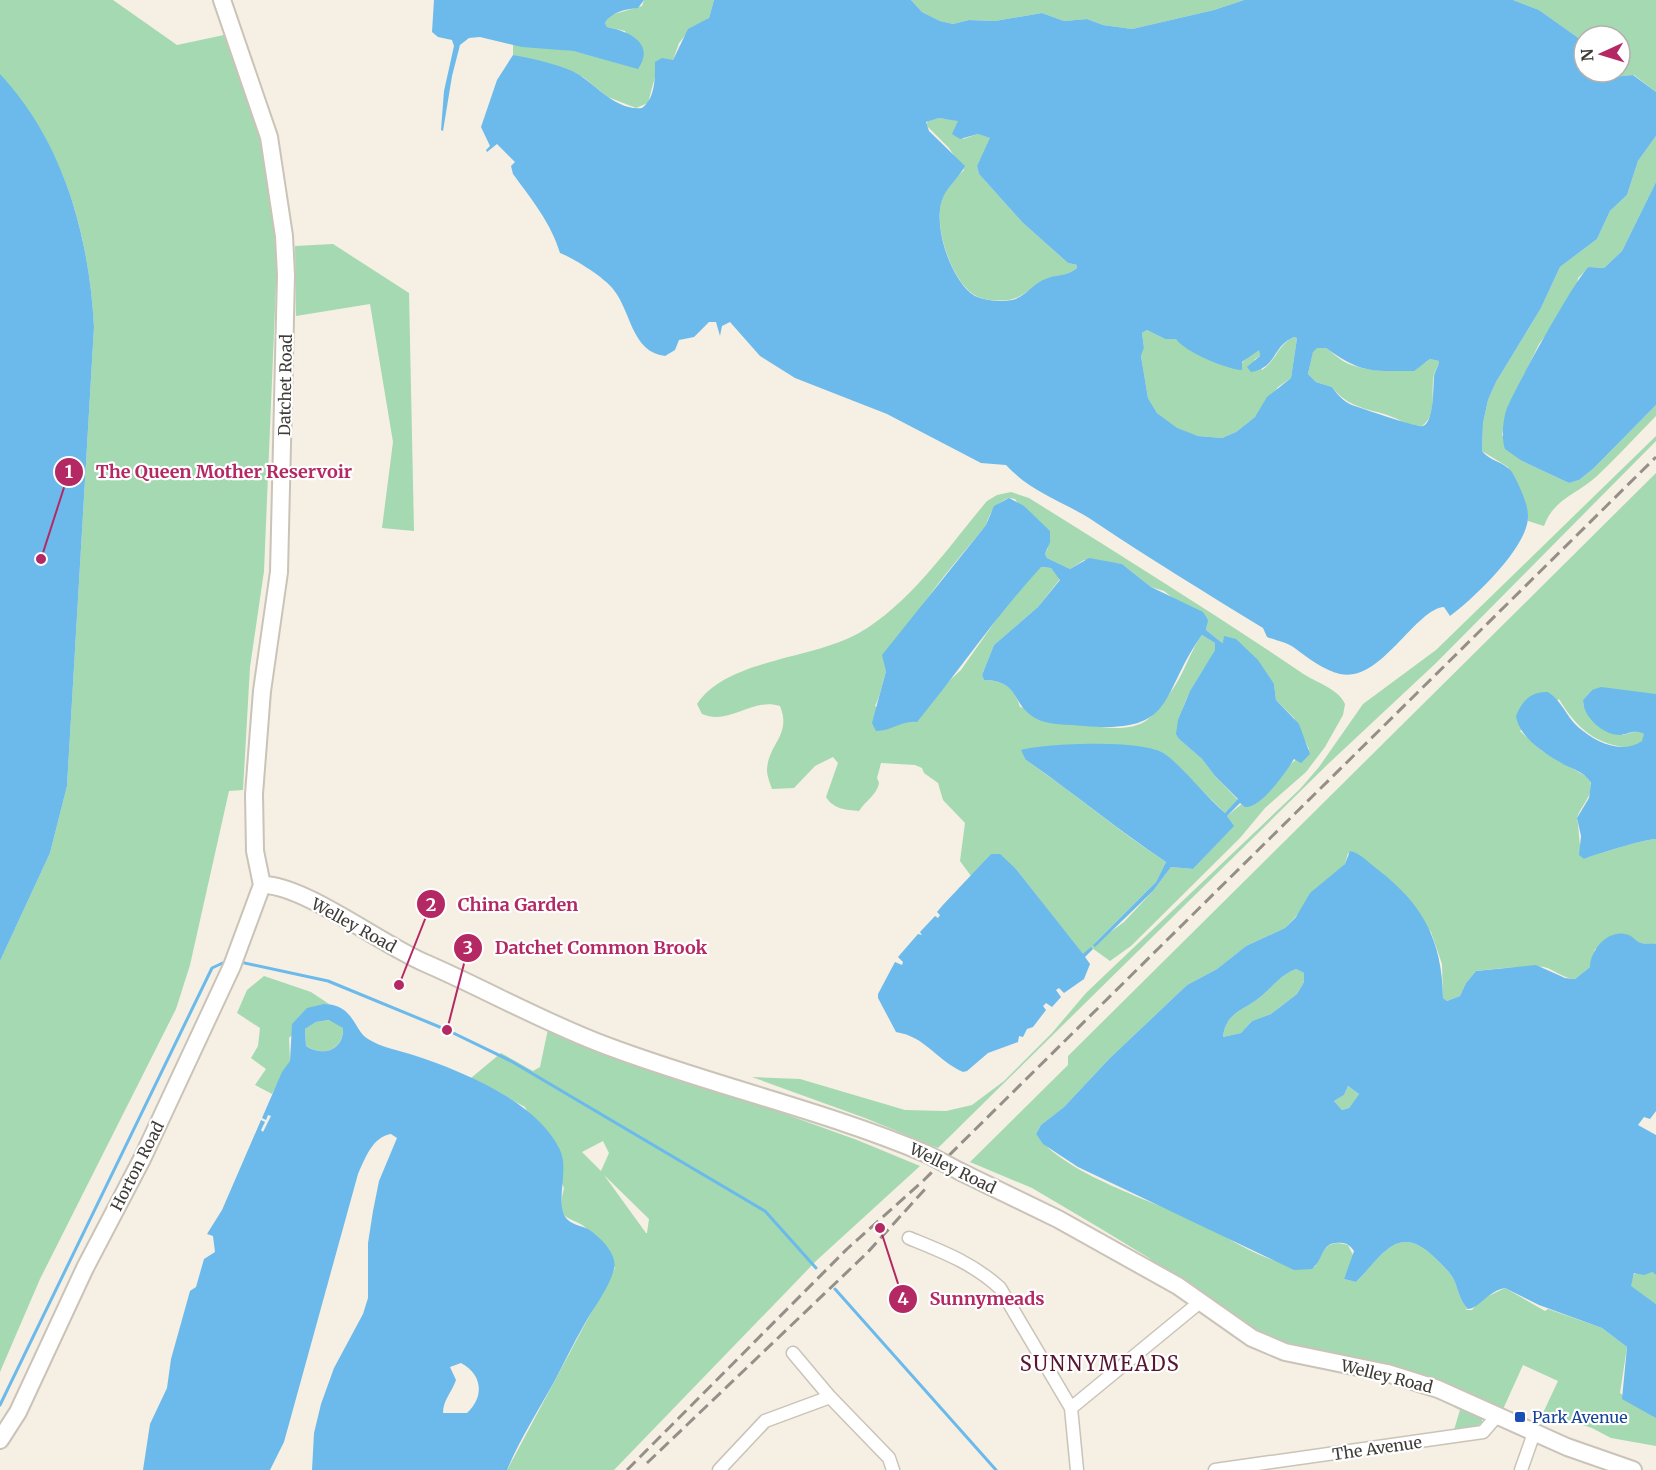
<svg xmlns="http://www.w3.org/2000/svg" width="1656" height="1470" font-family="Merriweather,serif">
  <rect width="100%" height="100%" fill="#f6efe3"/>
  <path fill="#a4d9b2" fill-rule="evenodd" d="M 0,0 L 113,0 L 177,45 L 224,35 L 266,157 L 277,261 L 264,571 L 250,667 L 243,790 L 229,791 L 190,965 L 176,1009 L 40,1279 L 0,1372 L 0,961 L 50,853 L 67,786 L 94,327 C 90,257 76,190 40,129 C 32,116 3,84 0,74 C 0,63 0,14 0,0 Z
    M 644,0 L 714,0 L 709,18 L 705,22 L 692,27 L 679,43 L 673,60 L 657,69 L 648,103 L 636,108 L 608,97 L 583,77 L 513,55 L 513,44 L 573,51 L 638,68 L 625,31 L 607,27 L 605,23 L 611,15 L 642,6 Z
    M 911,0 L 1244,0 L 1214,10 L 1132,29 L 1103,25 L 1087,19 L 1064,21 L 1042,13 L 995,21 L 969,20 L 953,24 L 940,21 L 922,12 Z
    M 1513,0 L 1656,0 L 1656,92 L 1634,75 L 1612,77 L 1603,72 L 1620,72 L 1620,36 L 1584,36 L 1584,42 L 1539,10 Z
    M 939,118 L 958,120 L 963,139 L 978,134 L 991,138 L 977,166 L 979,174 L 1023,223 L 1068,263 L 1077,265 L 1077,268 C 1067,276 1055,276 1044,281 C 1031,287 1023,298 1008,300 C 997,301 983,301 973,294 C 951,279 935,229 941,203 C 943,191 955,179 964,170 L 949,148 L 926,125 L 928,121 Z
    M 1656,136 L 1656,182 L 1622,251 L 1604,268 L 1589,267 L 1578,278 L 1577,284 L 1552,327 L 1539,344 L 1507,410 L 1502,435 L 1522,461 L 1569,483 L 1579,480 L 1594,468 L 1656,405 L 1656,416 C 1636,436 1617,457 1597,476 C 1578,494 1554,498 1544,526 L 1528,521 L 1528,516 L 1508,467 L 1482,451 L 1483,423 L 1488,400 L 1496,382 L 1541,308 L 1560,267 L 1597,239 L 1610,211 L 1627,195 L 1638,161 Z
    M 333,244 L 409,293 L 414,531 L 382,528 L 393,442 L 370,304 L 296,316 L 295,246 Z
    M 1147,330 L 1165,339 L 1176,339 L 1196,352 L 1241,364 L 1251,354 L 1259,349 L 1260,356 L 1254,360 L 1262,370 C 1277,360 1278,344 1294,337 L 1297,338 L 1291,378 L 1278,387 L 1255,417 L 1236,432 L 1222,438 L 1198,436 L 1177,429 L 1157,413 L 1148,398 L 1141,356 L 1144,348 L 1142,333 Z
    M 1316,348 L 1326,348 C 1333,353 1341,361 1349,364 C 1370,373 1414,375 1430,359 L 1439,361 C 1439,366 1436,369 1434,374 C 1430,391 1438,415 1422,426 C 1407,426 1396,417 1381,413 C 1361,408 1345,404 1332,387 L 1316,382 L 1308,374 L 1313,351 Z
    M 1656,436 L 1656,441 L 1436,663 L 1328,764 L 938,1148 L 865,1118 L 752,1077 L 800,1079 L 905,1110 L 946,1111 L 972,1105 L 1004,1081 L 1052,1033 L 1086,993 L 1300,789 L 1319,767 L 1363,704 L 1436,650 Z
    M 1656,473 L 1656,694 C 1634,694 1615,688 1592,690 L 1583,700 L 1583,705 L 1623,735 L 1638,731 L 1644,734 L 1645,739 L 1633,748 C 1597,746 1577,729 1559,699 L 1520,731 L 1542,751 L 1589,778 C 1596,795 1581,804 1577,818 C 1580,833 1578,846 1584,859 C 1593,855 1649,838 1656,839 L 1656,944 L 1639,943 L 1595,949 L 1590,967 L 1575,979 C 1562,978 1555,970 1544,967 C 1534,965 1487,969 1476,971 L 1466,983 L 1460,996 L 1447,1001 L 1443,998 L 1442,964 L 1431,932 L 1348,853 L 1345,864 L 1285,928 L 1246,946 L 1217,969 L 1187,985 L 1110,1058 L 1064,1107 L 1041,1125 L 1036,1134 C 1063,1174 1156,1202 1200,1223 C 1222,1234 1247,1251 1270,1259 C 1284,1264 1301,1264 1315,1267 C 1324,1249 1327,1239 1348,1245 L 1353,1255 L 1344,1279 L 1356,1282 C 1381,1258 1397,1222 1433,1256 C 1440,1263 1449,1270 1454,1280 C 1459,1291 1459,1300 1468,1309 L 1465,1310 L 1472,1310 L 1480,1300 L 1505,1288 L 1545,1311 L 1548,1309 L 1602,1328 L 1627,1347 L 1620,1393 L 1656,1418 L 1656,1446 L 1611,1438 L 1592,1428 L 1543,1413 L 1558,1381 L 1523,1365 L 1499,1418 L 1438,1389 L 1285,1352 L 1200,1302 L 1149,1258 L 1098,1227 L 1032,1188 L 970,1162 L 1068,1065 L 1068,1056 Z
    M 1011,492 L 1029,498 C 1120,555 1212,612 1302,673 C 1315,682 1339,689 1345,704 L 1343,715 L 1325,747 L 1306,772 L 1265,808 L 1240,838 L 1131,946 L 1110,961 L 1092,948 L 1083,955 L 1016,869 L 991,854 L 971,876 L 960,861 L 965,823 L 943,800 L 938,783 L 924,773 L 922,768 L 915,765 L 881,763 L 877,778 L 879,783 C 877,795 865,801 859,811 C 846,810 833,809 826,797 L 838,763 L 833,757 L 815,766 L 794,788 L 772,789 C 770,783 767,776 767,770 C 768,744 792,735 780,706 C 752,697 729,726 702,714 L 697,704 C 727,659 814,659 859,633 C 911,603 949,546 987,501 L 997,495 ZM 1009,498 L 1015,499 L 1048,548 L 1045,554 L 1047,558 L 1070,569 L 1084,560 L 1122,564 L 1151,587 L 1164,591 L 1207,625 L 1206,630 L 1274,684 L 1276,700 L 1294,718 L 1309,749 L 1227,816 L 1233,826 L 1193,869 L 1171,867 L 1153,891 L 1124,922 L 1093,945 L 1156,882 L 1166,862 C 1118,831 1074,793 1026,760 L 1165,754 L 1225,813 L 1238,800 L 1215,776 L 1202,759 L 1179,739 C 1177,702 1198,681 1215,650 L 1215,643 L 1202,635 C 1191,650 1186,668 1176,684 C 1169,695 1157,712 1147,720 C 1119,741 1051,715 1020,707 C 1014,687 1005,681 984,680 L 982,675 L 994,645 L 1038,607 L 1060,579 L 1051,568 L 1040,567 L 1008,603 L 961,670 L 906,721 L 901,723 L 875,706 C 881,694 882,683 886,671 C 906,618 951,568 986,525 C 990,511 996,503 1009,498 Z
    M 1296,969 L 1304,973 L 1304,982 L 1297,994 L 1271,1014 L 1252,1021 L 1241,1033 L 1223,1037 C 1226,1012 1243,1011 1259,998 C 1272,988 1280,975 1296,969 Z
    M 264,976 L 311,992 L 329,1004 L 324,1004 L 289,1038 L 290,1061 L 272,1094 L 255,1085 L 266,1069 L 251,1058 L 258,1046 L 260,1028 L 237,1013 L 247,990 Z
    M 330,1020 L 343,1027 C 344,1049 324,1058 306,1046 L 305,1029 L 316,1022 Z
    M 548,1029 L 857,1140 L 920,1166 L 817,1260 L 614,1470 L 507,1470 L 615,1268 C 606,1256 599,1243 589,1231 C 574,1213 554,1227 564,1188 L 525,1107 L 471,1078 L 501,1053 L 533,1071 L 540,1067 ZM 603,1141 L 609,1153 L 601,1171 L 582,1152 ZM 604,1175 L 649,1219 L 647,1233 L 646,1233 Z
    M 1348,1086 L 1359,1094 L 1349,1108 L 1342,1110 L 1334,1101 L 1344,1095 Z
    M 1638,1272 L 1652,1272 L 1656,1275 L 1656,1304 L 1630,1286 L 1634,1274 Z
    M 1451,1398 L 1482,1414 L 1482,1423 L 1477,1426 L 1454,1430 L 1460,1410 L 1454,1407 Z"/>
  <path fill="#6bbaeb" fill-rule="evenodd" d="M 434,0 L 644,0 L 638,8 C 626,9 611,12 605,23 L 607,27 C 628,31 656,43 638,69 L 573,51 L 522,47 L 480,37 L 469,38 L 460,45 L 452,76 L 443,131 L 441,130 L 444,91 L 454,46 L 452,40 L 438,37 L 432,32 Z
    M 714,0 L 911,0 L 922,12 L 940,21 L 953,24 L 969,20 L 995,21 L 1042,13 L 1064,21 L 1087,19 L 1103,25 L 1132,29 L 1214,10 L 1244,0 L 1513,0 L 1539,10 L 1584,42 L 1584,72 L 1603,72 L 1612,77 L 1633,75 L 1656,92 L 1656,136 L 1638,161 L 1627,195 L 1610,211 L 1597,239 L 1560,267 L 1541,308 L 1496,382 L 1488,400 L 1483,423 L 1482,451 C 1489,461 1505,462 1512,472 C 1518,483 1528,503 1528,516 C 1529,546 1474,598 1450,616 L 1444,607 C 1415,609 1381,683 1340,674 C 1324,670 1309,659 1296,649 C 1287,642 1277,641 1267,637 L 1263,628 C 1206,593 1150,559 1095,522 C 1064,501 1033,494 1006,465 L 981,463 L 887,414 L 795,378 L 760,356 L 730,322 L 722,326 L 720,336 L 716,322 L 709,322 L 694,337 L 679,340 L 675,350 L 665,356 C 631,352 631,310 613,289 C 604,277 573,258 560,253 C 551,223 532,200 513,174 L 511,166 L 515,162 L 497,144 L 487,152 L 486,150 L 490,146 L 481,127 L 497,80 L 513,55 C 530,58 557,64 572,71 C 595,82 614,111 642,108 C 656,98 655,76 655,62 L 662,58 L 673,60 L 688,29 L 709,18 ZM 939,118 L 958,121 L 952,134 L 960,139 L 978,134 L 990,138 L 977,166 L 979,174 L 1023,223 L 1068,263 L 1077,265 L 1077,268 C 1067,277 1055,274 1043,280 C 1031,286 1025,297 1012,300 C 1000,302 986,301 975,296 C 951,282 933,226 942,200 C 946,187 959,178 965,166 L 929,131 L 926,122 ZM 1147,330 L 1165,339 L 1176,339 C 1185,352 1226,369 1242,370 L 1242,362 L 1259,350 L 1260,356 L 1247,367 L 1251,372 C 1278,367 1272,346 1294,337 L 1297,338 L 1291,378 L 1267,397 L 1255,417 L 1236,432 L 1222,438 L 1198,436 L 1177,428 L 1157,413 L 1148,398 L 1141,356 L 1144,348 L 1142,333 ZM 1317,348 L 1326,348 C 1362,374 1372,371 1414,371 L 1430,359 L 1439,361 C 1439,367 1434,371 1434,378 C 1433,388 1434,422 1423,426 C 1418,428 1361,408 1352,405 C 1343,401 1338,395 1332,387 L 1316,382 L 1308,374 L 1313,352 Z
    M 0,74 C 64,143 89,235 94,327 L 67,786 L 50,853 L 0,961 Z
    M 1656,182 L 1656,405 L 1594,468 L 1579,480 L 1569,483 L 1522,461 L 1505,449 C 1501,438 1503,419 1507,408 C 1514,390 1579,272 1589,267 L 1604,268 L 1622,251 Z
    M 1009,498 L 1024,506 L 1050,531 L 1050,542 L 1045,554 L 1047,558 L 1070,569 L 1089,558 L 1122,564 L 1151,587 L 1203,612 L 1208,620 L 1206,630 L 1221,642 L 1223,643 L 1224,636 L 1236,639 L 1258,660 L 1274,684 L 1276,700 L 1299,724 L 1310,754 L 1301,763 L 1294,759 C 1287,770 1262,808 1245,807 L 1240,803 L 1227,816 L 1234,826 L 1193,869 L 1171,867 L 1153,891 L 1095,947 L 1093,945 L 1156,882 L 1166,862 C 1118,830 1074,793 1026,760 L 1021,750 C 1047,743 1144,739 1165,754 C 1187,771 1204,795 1225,813 L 1238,799 L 1215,776 L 1202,759 L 1179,739 L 1176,734 L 1178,720 L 1190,691 L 1215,650 L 1215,643 L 1202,635 C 1159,694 1178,734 1084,726 C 1069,724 1048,726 1035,718 C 1010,703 1021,681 984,680 L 982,675 L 994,645 L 1038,607 L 1060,580 L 1051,568 L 1041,567 C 996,616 959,671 917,722 C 901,720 893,731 876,731 L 872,723 L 886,671 L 882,655 L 986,525 L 994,506 Z
    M 1601,687 L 1656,694 L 1656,839 C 1649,838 1593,855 1584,859 L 1579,855 L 1581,836 L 1577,818 L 1589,798 L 1591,783 C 1585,771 1570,769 1560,762 C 1542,752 1519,736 1516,716 C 1522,701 1531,691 1548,692 C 1562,701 1566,716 1578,727 C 1595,742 1622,755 1642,741 L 1644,734 C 1634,729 1630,734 1620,735 C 1603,735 1583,717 1583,700 L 1592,690 Z
    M 1350,851 C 1360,853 1369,863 1377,869 C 1423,904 1442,940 1443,998 L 1447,1001 L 1460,996 L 1466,983 L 1476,971 L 1536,965 L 1565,978 L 1575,979 L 1590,967 C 1590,951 1608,927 1629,935 C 1634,937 1636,942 1641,943 C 1646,944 1651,943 1656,944 L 1656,1111 L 1650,1119 L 1644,1117 L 1638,1125 L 1656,1135 L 1656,1275 L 1652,1272 L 1644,1275 L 1634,1273 L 1631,1286 L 1656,1304 L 1656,1418 L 1622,1399 L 1627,1347 L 1602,1328 L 1539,1305 L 1505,1288 C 1488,1291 1478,1309 1468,1309 C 1459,1300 1459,1291 1454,1280 C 1449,1270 1440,1263 1433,1256 C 1397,1222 1381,1258 1356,1282 L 1344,1279 L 1354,1251 C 1351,1247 1349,1244 1343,1243 C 1320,1240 1325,1258 1312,1269 L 1294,1270 L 1078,1167 L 1043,1144 L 1036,1134 L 1041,1125 L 1064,1107 L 1110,1058 L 1187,985 L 1217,969 L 1246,946 L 1285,928 L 1296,917 L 1310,893 L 1345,864 ZM 1296,969 L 1304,973 L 1304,982 L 1297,994 L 1271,1014 L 1252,1021 L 1241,1033 L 1223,1037 C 1226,1012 1243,1011 1259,998 C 1272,988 1280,975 1296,969 ZM 1348,1086 L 1359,1094 L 1349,1108 L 1342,1110 L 1334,1101 L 1344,1095 Z
    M 991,854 L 1000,854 L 1016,869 L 1083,954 L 1091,947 L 1093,949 L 1085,957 L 1090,964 L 1084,979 L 1064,993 L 1059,988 L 1056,990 L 1061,997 L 1052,1007 L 1046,1003 L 1043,1006 L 1046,1010 L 1033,1027 L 1027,1029 L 1023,1037 L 1019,1036 L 1018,1042 L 988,1053 L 967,1071 L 963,1072 C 935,1059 926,1037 896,1032 L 878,998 L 878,994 L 895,962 L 902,965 L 903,962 L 898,957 L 918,934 L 922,935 L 920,932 L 935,916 L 938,918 L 940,915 L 937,912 L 942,906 Z
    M 324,1004 C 354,1004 354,1031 368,1039 C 381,1047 396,1050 410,1054 C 460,1070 537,1101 560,1150 C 570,1171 553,1206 568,1220 C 573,1225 582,1226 588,1229 C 600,1237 618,1254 614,1269 C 609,1289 593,1308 584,1325 C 573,1344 564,1363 554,1382 C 538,1411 520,1439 507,1470 L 312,1470 L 314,1433 L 321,1404 L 334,1368 L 363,1314 L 368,1298 L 368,1243 L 373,1211 L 379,1181 L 397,1138 L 391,1134 C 372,1137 365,1159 358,1174 L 284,1442 L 270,1470 L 143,1470 L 150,1424 L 167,1388 L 171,1359 L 190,1291 L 196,1287 L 204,1259 L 215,1252 L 213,1236 L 207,1234 L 222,1210 L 261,1120 L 265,1122 L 261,1130 L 263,1132 L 271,1116 L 268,1115 L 266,1120 L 262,1118 L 282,1072 L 290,1061 L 292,1024 L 307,1008 ZM 329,1020 L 343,1028 C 344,1049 324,1058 306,1046 L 305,1029 L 316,1022 ZM 461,1363 C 482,1374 485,1396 467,1413 L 443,1413 C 443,1400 452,1392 456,1380 L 450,1367 Z"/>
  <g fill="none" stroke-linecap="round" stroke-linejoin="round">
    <path stroke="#6bbaeb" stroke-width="3" d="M 240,962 L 328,981 L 447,1030 L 511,1061 L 765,1211 L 816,1268
      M 835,1289 L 996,1470
      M 0,1405 L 212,968 L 227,961"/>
    <defs>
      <path id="street" d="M 909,1238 C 943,1252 973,1263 1000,1288 L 1071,1408 L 1077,1470
        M 793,1353 L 830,1397 L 889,1458 L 893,1470
        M 1071,1408 L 1200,1302
        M 719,1470 L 765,1421 L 830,1397
        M 1215,1470 L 1483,1432 L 1496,1417
        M 1521,1470 L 1534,1433"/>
      <path id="secondary" d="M 222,0 L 269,137 L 284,236 L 286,275 L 279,572 L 262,691 L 254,794 L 255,851 L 262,885
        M 262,885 C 301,883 384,946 425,963 C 487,990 545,1023 607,1046 C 713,1086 823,1110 927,1154
        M 961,1172 L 1058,1219 L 1178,1286 L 1252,1338 L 1285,1352 L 1387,1373 L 1438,1389 L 1567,1447 L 1633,1470
        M 0,1440 L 18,1412 L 85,1268 L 142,1159 L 232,966 L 262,885"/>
    </defs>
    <use href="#street" stroke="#cac3b7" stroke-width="15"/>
    <use href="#secondary" stroke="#cac3b7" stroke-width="20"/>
    <use href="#street" stroke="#fff" stroke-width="12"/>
    <use href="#secondary" stroke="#fff" stroke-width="16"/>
    <path stroke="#948f88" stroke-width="3" stroke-dasharray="12 6" stroke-linecap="butt" d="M 647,1463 L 867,1253 L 927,1187
      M 627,1470 L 847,1249 L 924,1180 L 1656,457"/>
    <defs>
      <path id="secondary-bridge" d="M 927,1154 L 961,1172"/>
    </defs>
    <use href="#secondary-bridge" stroke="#cac3b7" stroke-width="20" stroke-linecap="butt"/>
    <use href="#secondary-bridge" stroke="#fff" stroke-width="16"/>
  </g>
  <rect fill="#1a4fb4" stroke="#fff" stroke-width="2" x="1514" y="1411" width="12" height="12" rx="3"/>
  <g text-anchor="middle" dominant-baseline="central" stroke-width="4.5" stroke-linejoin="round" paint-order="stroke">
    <g font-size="16" fill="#3f3c38" stroke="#fff">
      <text transform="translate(285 385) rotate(-89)">Datchet Road</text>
      <text transform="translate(354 925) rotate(29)">Welley Road</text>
      <text transform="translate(137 1166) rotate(-63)">Horton Road</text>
      <text transform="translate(953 1168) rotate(26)">Welley Road</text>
      <text transform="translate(1387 1376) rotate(14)">Welley Road</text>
      <text transform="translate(1377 1448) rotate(-8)">The Avenue</text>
    </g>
    <g font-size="16" fill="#164399" stroke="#fff" text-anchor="start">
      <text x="1532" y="1417">Park Avenue</text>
    </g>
    <g font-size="20" letter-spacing="1.5" fill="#581630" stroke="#fff">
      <text x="1100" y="1363">SUNNYMEADS</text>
    </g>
  </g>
  <path fill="none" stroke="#b42863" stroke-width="2" d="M41 559L69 472M399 985L431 904M447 1030L468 948M880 1228L903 1299"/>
  <g fill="#b42863" stroke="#fff" stroke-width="2">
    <circle cx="41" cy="559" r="6"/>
    <circle cx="399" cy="985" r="6"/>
    <circle cx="447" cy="1030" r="6"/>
    <circle cx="880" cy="1228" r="6"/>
    <circle cx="69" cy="472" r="15"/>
    <circle cx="431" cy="904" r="15"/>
    <circle cx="468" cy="948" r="15"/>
    <circle cx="903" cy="1299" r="15"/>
  </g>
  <g font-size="18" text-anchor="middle" font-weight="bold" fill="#fff">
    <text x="69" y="478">1</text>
    <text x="431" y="911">2</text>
    <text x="468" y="954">3</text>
    <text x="903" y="1305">4</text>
  </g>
  <g font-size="18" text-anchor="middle" font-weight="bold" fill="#b42863" stroke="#fff" stroke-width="4.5" stroke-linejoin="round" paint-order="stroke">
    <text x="224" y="478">The Queen Mother Reservoir</text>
    <text x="518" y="911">China Garden</text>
    <text x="601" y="954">Datchet Common Brook</text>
    <text x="987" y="1305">Sunnymeads</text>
  </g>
  <g transform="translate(1602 54) rotate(266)"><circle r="28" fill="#ffffff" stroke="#b2b1af" stroke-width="1.5"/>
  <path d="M0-4.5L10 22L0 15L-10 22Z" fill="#b42863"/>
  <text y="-9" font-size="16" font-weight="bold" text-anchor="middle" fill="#3f3c38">N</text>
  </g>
</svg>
